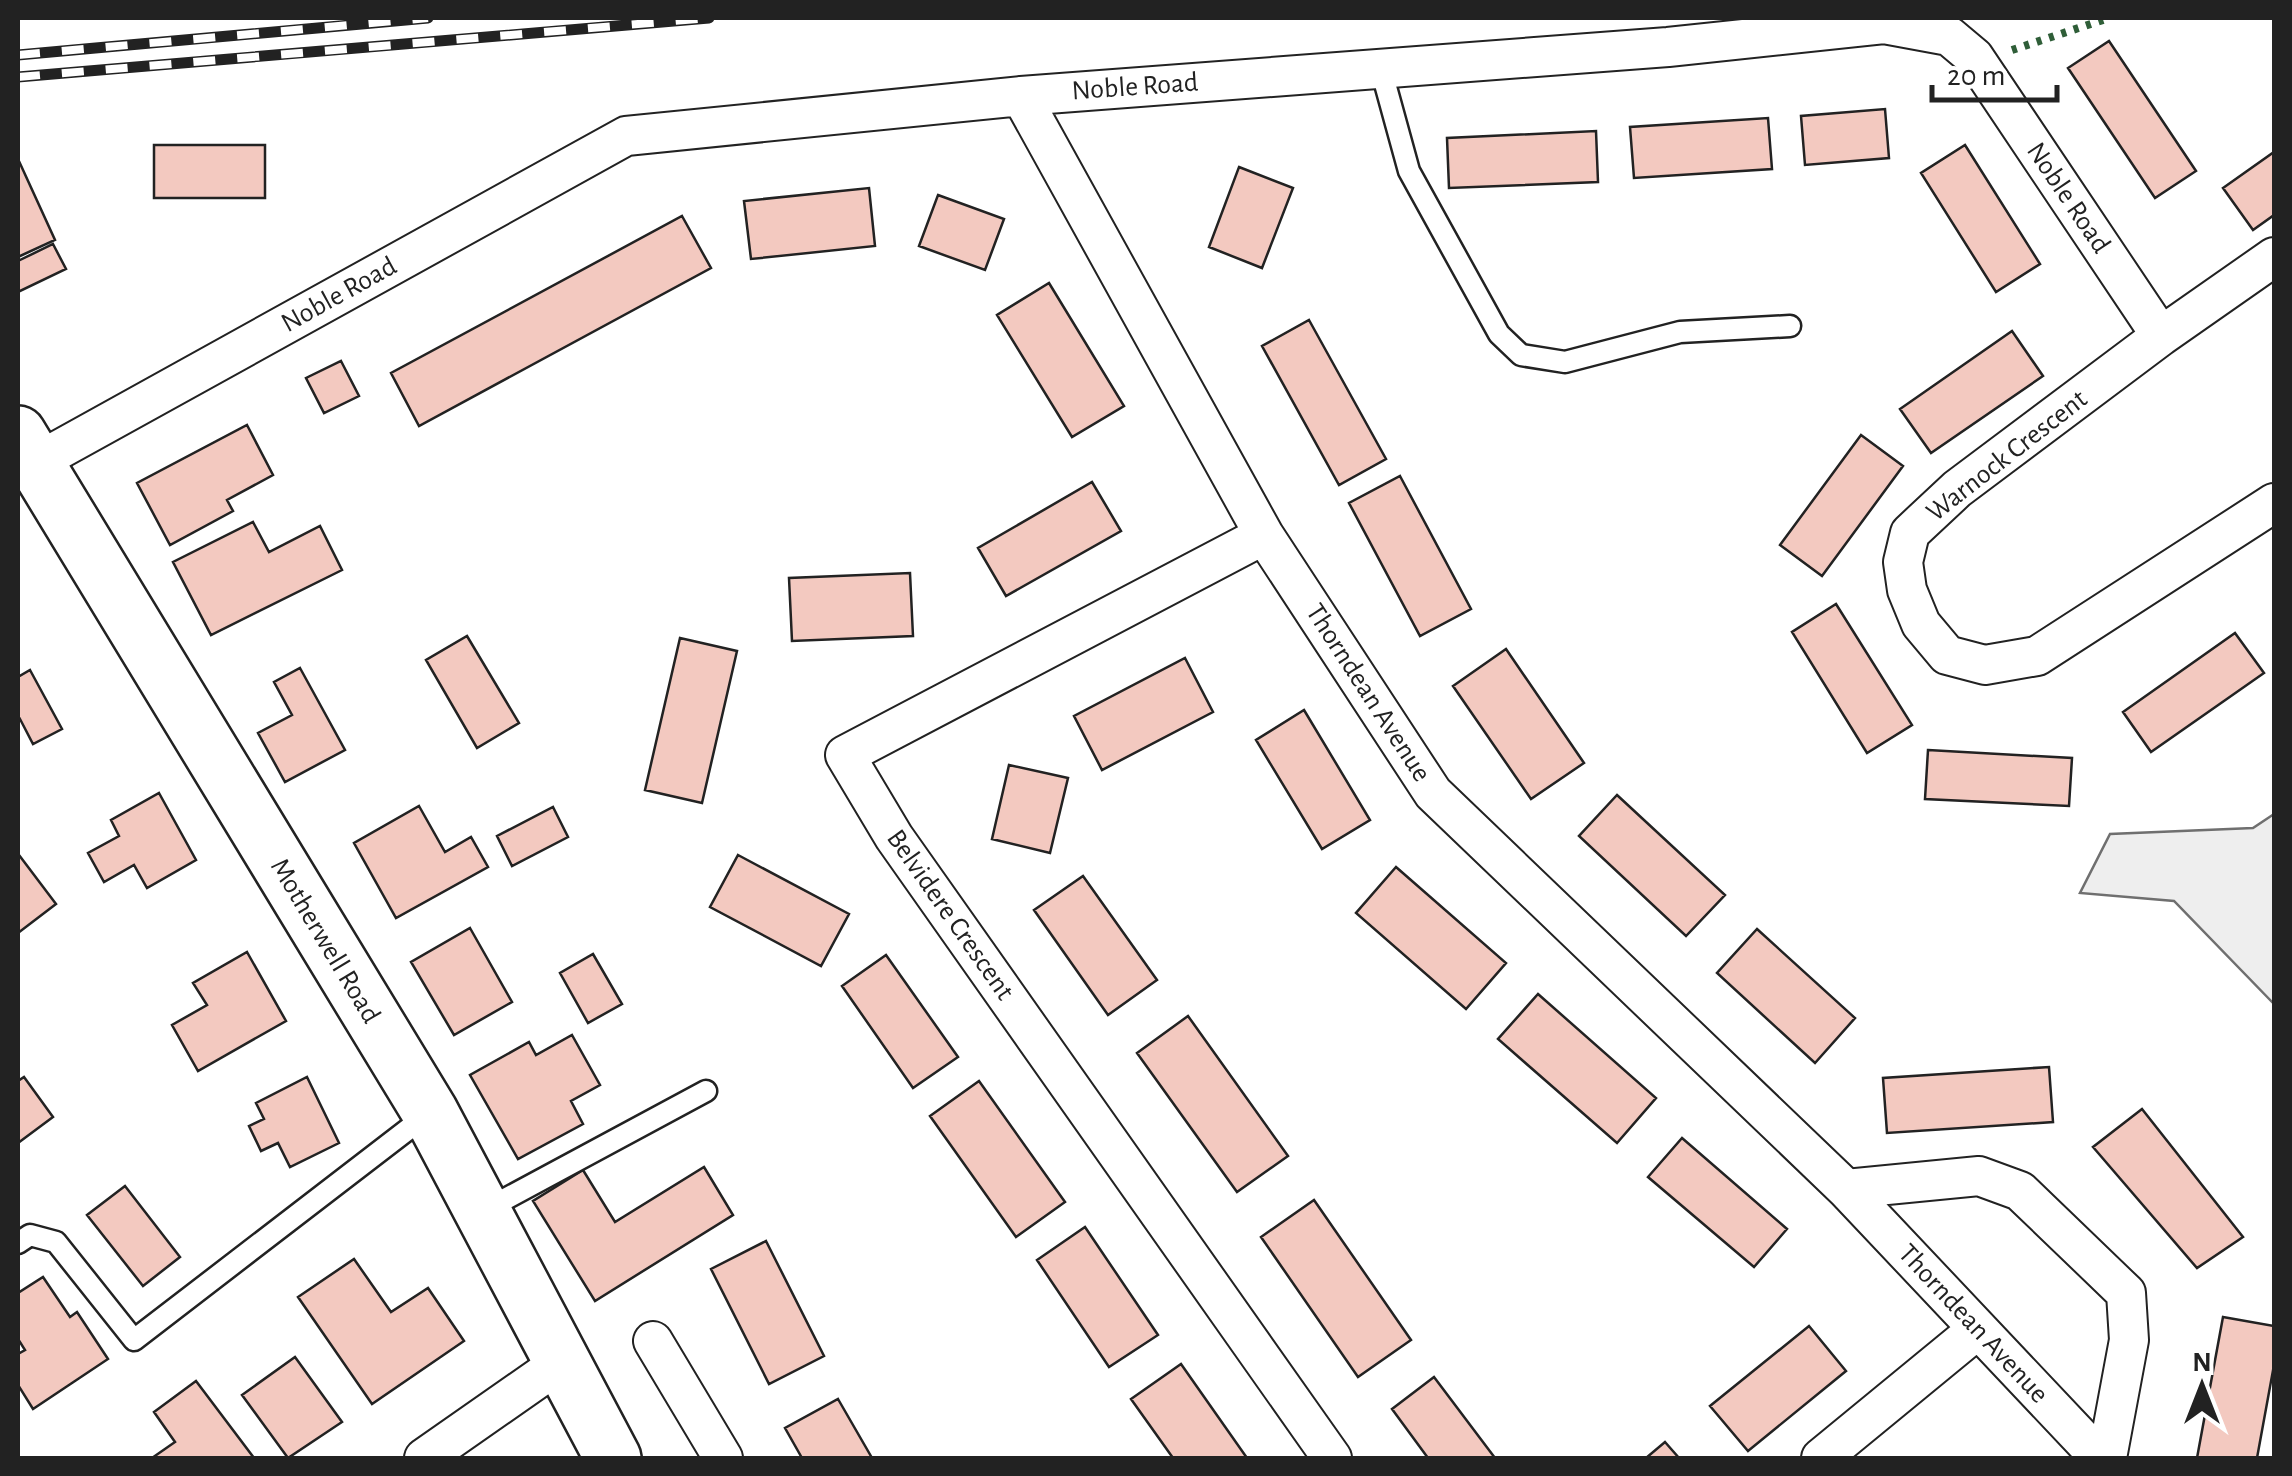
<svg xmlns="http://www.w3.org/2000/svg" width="2292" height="1476" font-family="'Alegreya Sans',sans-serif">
  <rect width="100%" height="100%" fill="#fff"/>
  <path fill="#eee" stroke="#6f6f6f" stroke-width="2.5" d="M 2274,814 L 2274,1004 L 2174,901 L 2080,893 L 2110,834 L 2253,828 Z"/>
  <path fill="#f3c9c0" stroke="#222" stroke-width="2.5" d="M 2109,41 L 2196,171 L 2155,198 L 2068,68 Z
    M 1885,109 L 1889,158 L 1805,165 L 1801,116 Z
    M 1768,118 L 1772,169 L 1634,178 L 1630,127 Z
    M 1596,131 L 1598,182 L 1449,188 L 1447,138 Z
    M 154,145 L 265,145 L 265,198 L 154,198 Z
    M 1965,145 L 2040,264 L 1996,292 L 1921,173 Z
    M 2274,152 L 2274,215 L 2253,230 L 2223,188 Z
    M 18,159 L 55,240 L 18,257 Z
    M 1239,167 L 1293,188 L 1262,268 L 1209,247 Z
    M 869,188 L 875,246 L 751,259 L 744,201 Z
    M 938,195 L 1004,219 L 985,270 L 919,246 Z
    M 682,216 L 711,268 L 419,426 L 391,373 Z
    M 53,244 L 66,269 L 18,292 L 18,261 Z
    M 1049,283 L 1124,406 L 1072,437 L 997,315 Z
    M 1309,320 L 1386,459 L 1339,485 L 1262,346 Z
    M 2012,331 L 2043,376 L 1931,453 L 1900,409 Z
    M 341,361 L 359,396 L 324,413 L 306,378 Z
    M 247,425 L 273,475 L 227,500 L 233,511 L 170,545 L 137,483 Z
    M 1861,435 L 1903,466 L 1822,576 L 1780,545 Z
    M 1400,476 L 1471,609 L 1420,636 L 1349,503 Z
    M 1092,482 L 1121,531 L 1006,596 L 978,548 Z
    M 253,522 L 269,552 L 320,526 L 342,570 L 211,635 L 173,562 Z
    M 910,573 L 913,636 L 792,641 L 789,578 Z
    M 1836,604 L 1912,725 L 1867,753 L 1792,632 Z
    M 2235,633 L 2264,673 L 2151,752 L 2123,712 Z
    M 467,636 L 519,723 L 477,748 L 426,660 Z
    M 680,638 L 737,651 L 702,803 L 645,790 Z
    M 1506,649 L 1584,763 L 1531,799 L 1453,686 Z
    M 1185,658 L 1213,712 L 1102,770 L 1074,716 Z
    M 300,668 L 345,750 L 285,782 L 258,733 L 292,715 L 274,682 Z
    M 30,670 L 62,729 L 33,744 L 20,719 L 18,721 L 18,677 Z
    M 1304,710 L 1370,820 L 1322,849 L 1256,740 Z
    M 1928,750 L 2072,758 L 2069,806 L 1925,799 Z
    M 1009,765 L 1068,778 L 1050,853 L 992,839 Z
    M 159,793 L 196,860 L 147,888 L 134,865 L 104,882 L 88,853 L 119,836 L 111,820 Z
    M 1617,795 L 1725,895 L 1686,936 L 1579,836 Z
    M 419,806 L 445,852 L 471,837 L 488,867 L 396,918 L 354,843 Z
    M 553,807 L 568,837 L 512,866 L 497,836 Z
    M 19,855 L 56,904 L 18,933 L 18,856 Z
    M 738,855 L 849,914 L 821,966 L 710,907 Z
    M 1396,867 L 1506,963 L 1466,1009 L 1356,913 Z
    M 1083,876 L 1157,980 L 1108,1015 L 1034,910 Z
    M 470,928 L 512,1002 L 454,1035 L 411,962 Z
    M 1757,929 L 1855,1018 L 1815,1063 L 1717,973 Z
    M 247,952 L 286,1021 L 198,1071 L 172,1025 L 207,1005 L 193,983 Z
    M 593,954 L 622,1004 L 588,1023 L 560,973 Z
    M 886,955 L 958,1057 L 913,1088 L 842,986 Z
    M 1538,994 L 1656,1098 L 1617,1143 L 1498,1039 Z
    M 1188,1016 L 1288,1156 L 1237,1192 L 1137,1053 Z
    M 572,1035 L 600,1085 L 571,1101 L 583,1124 L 518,1159 L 470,1075 L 529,1042 L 536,1055 Z
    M 2049,1067 L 2053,1122 L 1887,1133 L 1883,1078 Z
    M 24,1077 L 53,1117 L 18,1143 L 18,1081 Z
    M 307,1077 L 339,1143 L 290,1167 L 278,1143 L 261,1151 L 249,1126 L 264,1119 L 256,1103 Z
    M 979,1081 L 1065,1202 L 1016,1237 L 930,1116 Z
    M 2142,1109 L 2243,1237 L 2197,1268 L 2093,1147 Z
    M 1682,1138 L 1787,1229 L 1754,1267 L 1648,1177 Z
    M 704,1167 L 733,1215 L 595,1301 L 533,1201 L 583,1170 L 615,1222 Z
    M 125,1186 L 180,1257 L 143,1286 L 87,1215 Z
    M 1314,1200 L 1411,1340 L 1358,1377 L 1261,1237 Z
    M 1085,1227 L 1158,1335 L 1109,1367 L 1037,1260 Z
    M 766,1241 L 824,1356 L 769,1384 L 711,1269 Z
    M 354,1259 L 391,1312 L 428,1288 L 464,1341 L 372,1404 L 298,1297 Z
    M 43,1277 L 70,1317 L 77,1312 L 108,1359 L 33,1409 L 18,1385 L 18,1354 L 25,1350 L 18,1339 L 18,1293 Z
    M 2223,1317 L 2274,1326 L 2274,1365 L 2257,1458 L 2197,1458 Z
    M 1809,1326 L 1846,1371 L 1748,1451 L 1710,1406 Z
    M 295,1357 L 342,1422 L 288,1458 L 242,1395 Z
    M 1181,1364 L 1247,1458 L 1173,1458 L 1131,1399 Z
    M 1434,1377 L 1495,1458 L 1428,1458 L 1392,1409 Z
    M 196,1381 L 254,1458 L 152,1458 L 175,1442 L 154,1412 Z
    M 838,1399 L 872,1458 L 802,1458 L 785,1428 Z
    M 1665,1442 L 1679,1458 L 1646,1458 Z"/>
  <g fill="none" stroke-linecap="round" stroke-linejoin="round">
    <defs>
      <path id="lane" d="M 1381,69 L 1409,171 L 1499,334 L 1521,355 L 1565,362 L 1680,332 L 1790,326
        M 483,1211 L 706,1091
        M 18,1243 L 30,1235 L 56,1242 L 134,1340 L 428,1114"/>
      <path id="street" d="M 1021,96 L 1264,535 L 1433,793 L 1846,1189 L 2100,1458
        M 2274,257 L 2161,336 L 1957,489 L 1910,533 L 1903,562 L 1907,590 L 1921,624 L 1947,655 L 1985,665 L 2037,656 L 2274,503
        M 35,463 L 626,136 L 1021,96 L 1668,47 L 1884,24 L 1949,36 L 1974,57 L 2161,336
        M 1264,535 L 845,755 L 894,837 L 1332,1458
        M 1846,1189 L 1979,1176 L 2020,1191 L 2126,1293 L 2129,1340 L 2107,1458
        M 653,1341 L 723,1458
        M 424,1458 L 560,1363
        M 1821,1458 L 1978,1329"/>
      <path id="primary" d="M 18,434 L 430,1112 L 613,1458"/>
    </defs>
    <use href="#lane" stroke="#222" stroke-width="25"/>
    <use href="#street" stroke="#222" stroke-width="42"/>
    <use href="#primary" stroke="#222" stroke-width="60"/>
    <use href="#lane" stroke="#fff" stroke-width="20"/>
    <use href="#street" stroke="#fff" stroke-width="38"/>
    <use href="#primary" stroke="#fff" stroke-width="55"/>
    <defs>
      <path id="rail" d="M 18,55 L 428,18
        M 18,77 L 709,18"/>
    </defs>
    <use href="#rail" stroke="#222" stroke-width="11"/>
    <use href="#rail" stroke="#fff" stroke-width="8" stroke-dasharray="22" stroke-linecap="butt"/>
    <path stroke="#2f5e38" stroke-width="8" stroke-dasharray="5 8" stroke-linecap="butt" d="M 2012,50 L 2109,18"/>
  </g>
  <g text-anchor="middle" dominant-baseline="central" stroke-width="8" stroke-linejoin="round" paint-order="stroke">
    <g font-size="28" fill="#222" stroke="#fff">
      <text transform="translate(1135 87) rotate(-4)">Noble Road</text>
      <text transform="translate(2068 198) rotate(56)">Noble Road</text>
      <text transform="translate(339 295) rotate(-29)">Noble Road</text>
      <text transform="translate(2007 456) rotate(-38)">Warnock Crescent</text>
      <text transform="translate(1368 693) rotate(57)">Thorndean Avenue</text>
      <text transform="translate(950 915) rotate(55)">Belvidere Crescent</text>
      <text transform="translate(325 941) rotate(59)">Motherwell Road</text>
      <text transform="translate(1973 1324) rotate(47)">Thorndean Avenue</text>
    </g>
  </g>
  <rect width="2292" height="1476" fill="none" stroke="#222222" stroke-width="40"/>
  <g transform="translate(2202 1386)" stroke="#ffffff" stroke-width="8" paint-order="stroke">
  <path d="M0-8L18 38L0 25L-18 38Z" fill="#222222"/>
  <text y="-15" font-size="28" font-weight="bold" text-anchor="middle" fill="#222222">N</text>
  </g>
  <path d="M1932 85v15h125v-15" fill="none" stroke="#222222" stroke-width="5"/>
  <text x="1947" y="85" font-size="30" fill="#222222" stroke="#ffffff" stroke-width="8" paint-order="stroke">20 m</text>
</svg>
